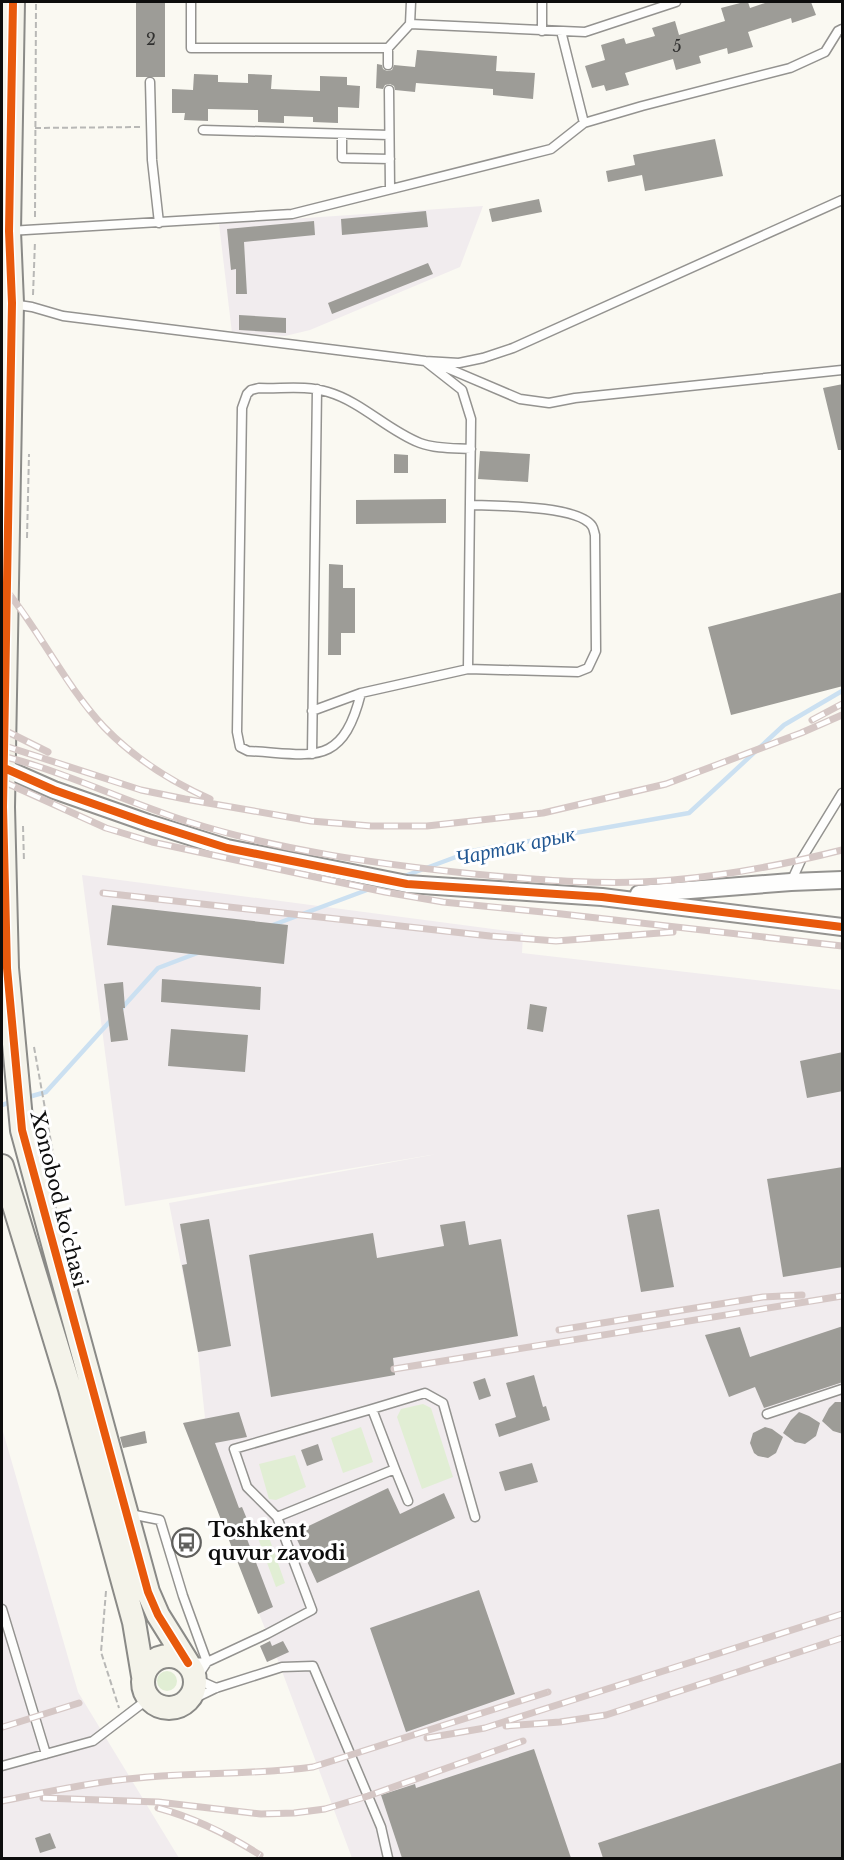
<svg xmlns="http://www.w3.org/2000/svg" width="844" height="1860" font-family="'Libre Baskerville',serif">
  <rect width="100%" height="100%" fill="#faf9f2"/>
  <path fill="#f1ecee" d="M 483,206 L 460,267 L 310,330 L 285,336 L 232,333 L 219,224 Z
    M 82,875 L 523,933 L 522,953 L 842,990 L 842,1858 L 352,1858 L 277,1658 L 267,1662 L 260,1646 L 270,1641 L 183,1423 L 205,1418 L 198,1352 L 169,1203 L 437,1154 L 125,1206 Z
    M 2,1428 L 78,1692 L 179,1858 L 2,1858 Z"/>
  <path fill="#e1eed4" d="M 423,1404 L 431,1408 L 453,1477 L 422,1489 L 397,1417 L 401,1409 Z
    M 361,1427 L 373,1462 L 343,1473 L 331,1438 Z
    M 295,1455 L 306,1487 L 276,1500 L 269,1499 L 259,1464 Z
    M 265,1526 L 285,1583 L 276,1587 L 255,1530 Z
    M157 1681a10 10 0 1 1 20 0a10 10 0 1 1-20 0Z"/>
  <g fill="none" stroke-linecap="round" stroke-linejoin="round">
    <path stroke="#cbe0f1" stroke-width="4.5" d="M 402,877 L 472,851 L 689,813 L 784,725 L 842,691
      M 273,925 L 383,884
      M 121,1009 L 158,968 L 200,952
      M 25,1098 L 46,1092 L 112,1019
      M 2,1105 L 14,1101"/>
  </g>
  <path fill="#9d9c97" d="M 136,2 L 165,2 L 165,77 L 136,77 Z
    M 744,2 L 748,2 L 750,8 L 768,2 L 811,2 L 816,15 L 792,23 L 791,18 L 748,32 L 753,47 L 728,54 L 727,48 L 699,56 L 701,63 L 676,70 L 673,59 L 625,73 L 629,85 L 606,91 L 604,85 L 592,88 L 585,66 L 605,60 L 601,45 L 624,38 L 626,44 L 655,36 L 652,28 L 675,21 L 679,35 L 725,21 L 721,8 Z
    M 417,50 L 497,56 L 496,71 L 535,73 L 533,99 L 493,95 L 493,89 L 416,83 L 415,92 L 395,90 L 394,86 L 390,84 L 385,85 L 383,89 L 376,88 L 377,64 L 382,65 L 383,69 L 387,71 L 392,70 L 394,65 L 415,67 Z
    M 194,74 L 218,75 L 218,82 L 248,83 L 248,74 L 272,75 L 271,89 L 320,91 L 320,76 L 347,77 L 347,85 L 360,86 L 359,108 L 338,107 L 338,123 L 313,122 L 313,117 L 284,116 L 284,123 L 258,122 L 258,110 L 208,109 L 208,121 L 184,120 L 185,113 L 172,113 L 172,89 L 193,90 Z
    M 715,139 L 723,176 L 645,191 L 642,175 L 608,182 L 606,171 L 635,165 L 633,155 Z
    M 539,199 L 542,212 L 492,222 L 489,209 Z
    M 426,211 L 428,227 L 342,235 L 341,219 Z
    M 314,221 L 315,235 L 244,242 L 247,294 L 236,294 L 236,269 L 231,270 L 227,229 Z
    M 428,263 L 433,274 L 332,314 L 328,303 Z
    M 239,315 L 286,318 L 286,333 L 239,330 Z
    M 843,384 L 843,450 L 838,450 L 823,388 Z
    M 480,451 L 530,454 L 528,482 L 478,479 Z
    M 394,454 L 408,455 L 408,473 L 394,473 Z
    M 446,499 L 446,523 L 356,524 L 356,500 Z
    M 329,564 L 343,565 L 343,588 L 355,588 L 355,633 L 341,633 L 341,655 L 328,655 Z
    M 843,592 L 843,686 L 731,715 L 708,627 Z
    M 112,905 L 288,925 L 284,964 L 107,945 Z
    M 162,979 L 261,987 L 260,1010 L 161,1002 Z
    M 123,982 L 125,1008 L 123,1008 L 128,1040 L 111,1042 L 104,984 Z
    M 530,1004 L 547,1007 L 543,1032 L 527,1029 Z
    M 171,1029 L 248,1035 L 245,1072 L 168,1066 Z
    M 843,1052 L 843,1091 L 807,1098 L 800,1061 Z
    M 843,1167 L 843,1267 L 783,1277 L 767,1179 Z
    M 659,1209 L 674,1287 L 641,1292 L 627,1215 Z
    M 209,1219 L 231,1346 L 198,1352 L 182,1265 L 187,1264 L 180,1224 Z
    M 465,1221 L 469,1245 L 501,1239 L 518,1336 L 393,1358 L 395,1375 L 271,1397 L 249,1255 L 373,1233 L 377,1258 L 444,1246 L 440,1225 Z
    M 843,1326 L 843,1382 L 764,1408 L 755,1387 L 729,1397 L 705,1335 L 740,1327 L 750,1357 Z
    M 534,1375 L 543,1407 L 546,1406 L 550,1420 L 499,1437 L 495,1424 L 516,1417 L 506,1383 Z
    M 485,1378 L 491,1396 L 479,1400 L 473,1382 Z
    M 835,1402 L 843,1402 L 843,1434 L 833,1431 L 822,1421 L 829,1408 Z
    M 239,1412 L 247,1437 L 215,1443 L 239,1508 L 242,1507 L 249,1524 L 242,1526 L 273,1607 L 258,1614 L 183,1423 Z
    M 799,1412 L 809,1416 L 820,1423 L 816,1436 L 805,1444 L 795,1442 L 783,1433 L 791,1420 Z
    M 765,1427 L 772,1429 L 783,1437 L 776,1453 L 768,1458 L 758,1456 L 754,1453 L 750,1443 L 753,1433 Z
    M 145,1431 L 147,1443 L 123,1448 L 120,1437 Z
    M 318,1444 L 323,1460 L 307,1466 L 301,1450 Z
    M 532,1463 L 538,1482 L 505,1491 L 499,1472 Z
    M 388,1488 L 400,1514 L 444,1493 L 455,1518 L 317,1583 L 294,1533 Z
    M 479,1590 L 515,1694 L 406,1732 L 370,1628 Z
    M 270,1641 L 272,1646 L 283,1641 L 289,1652 L 267,1662 L 260,1646 Z
    M 534,1749 L 571,1858 L 402,1858 L 381,1795 L 415,1784 L 416,1788 Z
    M 843,1762 L 843,1858 L 603,1858 L 598,1843 Z
    M 50,1833 L 56,1848 L 40,1853 L 35,1838 Z"/>
  <g fill="none" stroke-linecap="round" stroke-linejoin="round">
    <defs>
      <path id="lane" d="M 191,2 L 191,48 L 388,48 L 410,24 L 411,2
        M 542,2 L 542,31
        M 410,24 L 585,32 L 676,2
        M 561,31 L 584,123
        M 388,48 L 388,65
        M 150,82 L 152,160 L 159,223
        M 389,90 L 390,188
        M 203,130 L 389,135
        M 342,134 L 342,158 L 390,159
        M 9,231 L 292,214 L 551,149 L 584,123 L 642,106 L 790,68 L 825,52 L 838,31 L 842,29
        M 12,304 L 32,307 L 63,316 L 425,361 L 462,390 L 471,419 L 468,669 L 361,693 L 312,711
        M 425,361 L 459,363 L 483,358 L 513,348 L 842,200
        M 440,365 L 520,399 L 549,403 L 575,398 L 842,370
        M 468,669 L 578,672 L 588,668 L 596,651 L 595,535 C 594,532 594,529 592,526 C 578,505 494,506 470,505
        M 361,693 C 342,769 312,754 248,751 L 240,747 L 237,732 L 242,408 L 247,394 L 251,390 L 259,388 C 281,389 306,385 328,392 C 362,402 387,430 420,443 C 436,449 454,448 471,449
        M 312,754 L 317,389
        M 791,882 L 801,860 L 842,793
        M 767,1414 L 842,1389
        M 395,1469 L 408,1501
        M 130,1516 L 135,1515 L 160,1520 L 183,1596 L 207,1662
        M 277,1517 L 247,1487 L 234,1449 L 372,1409
        M 2,1609 L 46,1754
        M 207,1662 L 196,1679 L 216,1688
        M 188,1663 L 207,1662 L 267,1634 L 312,1610 L 277,1517 L 395,1469 L 372,1409 L 425,1393 L 443,1403 L 475,1517
        M 187,1702 L 216,1688 L 282,1667 L 313,1666 L 381,1827 L 388,1858
        M 2,1766 L 93,1741 L 148,1699"/>
      <path id="street" d="M 2,767 L 54,790 L 148,823 L 227,848 L 407,884 L 602,897 L 842,927
        M 639,894 L 791,882 L 842,880"/>
      <path id="secondary" d="M 13,2 L 9,231 L 12,303 L 3,807 L 7,968 L 22,1130 L 148,1592 L 158,1615 L 188,1663
        M 2,1166 L 70,1389 L 134,1622 L 143,1676
        M143 1682a26 26 0 1 1 52 0a26 26 0 1 1-52 0Z"/>
    </defs>
    <use href="#lane" stroke="#949390" stroke-width="11"/>
    <use href="#street" stroke="#949390" stroke-width="20"/>
    <use href="#secondary" stroke="#8a8a87" stroke-width="26"/>
    <path stroke="#b8b8b6" stroke-width="2" stroke-dasharray="6 3" stroke-linecap="butt" d="M 35,128 L 140,127
      M 35,217 L 36,2
      M 33,295 L 35,241
      M 27,538 L 29,454
      M 23,826 L 24,862
      M 34,1047 L 61,1198
      M 106,1591 L 101,1652 L 119,1708"/>
    <use href="#lane" stroke="#fefefd" stroke-width="8"/>
    <use href="#street" stroke="#fefefd" stroke-width="16"/>
    <use href="#secondary" stroke="#f4f3ea" stroke-width="22"/>
    <defs>
      <path id="rail" d="M 2,585 C 39,629 64,684 104,727 C 133,757 172,782 210,799
        M 812,720 L 842,704
        M 2,729 L 48,752
        M 2,745 L 141,790 L 185,799 L 311,821 L 371,826 L 427,826 L 543,813 L 666,784 L 801,733 L 842,715
        M 2,756 C 66,772 126,802 189,822 C 282,851 378,864 474,874 C 540,880 607,886 673,880 C 730,875 787,864 842,850
        M 2,781 L 106,828 L 152,842 L 385,892 L 443,902 L 553,913 L 842,946
        M 103,893 L 490,936 L 556,941 L 673,932
        M 559,1330 L 763,1297 L 802,1295
        M 394,1369 L 842,1296
        M 506,1726 L 560,1722 L 606,1715 L 842,1638
        M 3,1727 L 79,1703
        M 427,1738 L 485,1728 L 842,1614
        M 43,1798 L 158,1802 L 261,1814 L 294,1813 L 325,1809 L 368,1796 L 523,1741
        M 2,1801 C 47,1792 92,1782 138,1778 C 196,1772 254,1775 313,1767 L 548,1692
        M 158,1808 C 195,1818 227,1834 260,1855"/>
    </defs>
    <use href="#rail" stroke="#d5c7c5" stroke-width="7"/>
    <use href="#rail" stroke="#fff" stroke-width="4.5" stroke-dasharray="14" stroke-linecap="butt"/>
    <defs>
      <path id="cycleway" d="M 13,2 L 9,231 L 12,303 L 3,807 L 7,968 L 22,1130 L 148,1592 L 158,1615 L 188,1663
        M 2,767 L 54,790 L 148,823 L 227,848 L 407,884 L 602,897 L 842,927"/>
    </defs>
    <use href="#cycleway" stroke="#fff" stroke-width="11"/>
    <use href="#cycleway" stroke="#e8590c" stroke-width="8"/>
  </g>
  <defs>
    <symbol id="bus-ring" viewBox="-11 -11 22 22"><circle r="9.5" fill="#fff" stroke="#60605d" stroke-width="1.5"/><path d="M-5-6H5V4H4V6H2V4H-2V6H-4V4H-5ZM-3.5-4V0h7V-4ZM-3.5 1.2v1.5H-2V1.2ZM2 1.2v1.5H3.5V1.2Z" fill="#60605d"/></symbol>
  </defs>
  <g fill-rule="evenodd">
    <use href="#bus-ring" x="170" y="1526" width="33" height="33"/>
  </g>
  <g text-anchor="middle" dominant-baseline="central" stroke-width="6" stroke-linejoin="round" paint-order="stroke">
    <g font-size="16" fill="#313130">
      <text x="151" y="39">2</text>
      <text x="677" y="46">5</text>
    </g>
    <g font-size="20" fill="#0d0d0d" stroke="#fff">
      <text transform="translate(59 1199) rotate(76)">Xonobod ko'chasi</text>
    </g>
    <g font-size="20" font-weight="bold" fill="#0d0d0d" stroke="#fff" text-anchor="start">
      <text x="208" y="1530">Toshkent<tspan x="208" dy="23">quvur zavodi</tspan></text>
    </g>
    <g font-size="21" font-style="italic" fill="#225792" stroke="#fff">
      <text transform="translate(515 846) rotate(-12)">Чартак арык</text>
    </g>
  </g>
  <rect width="844" height="1860" fill="none" stroke="#0d0d0d" stroke-width="6"/>
</svg>
